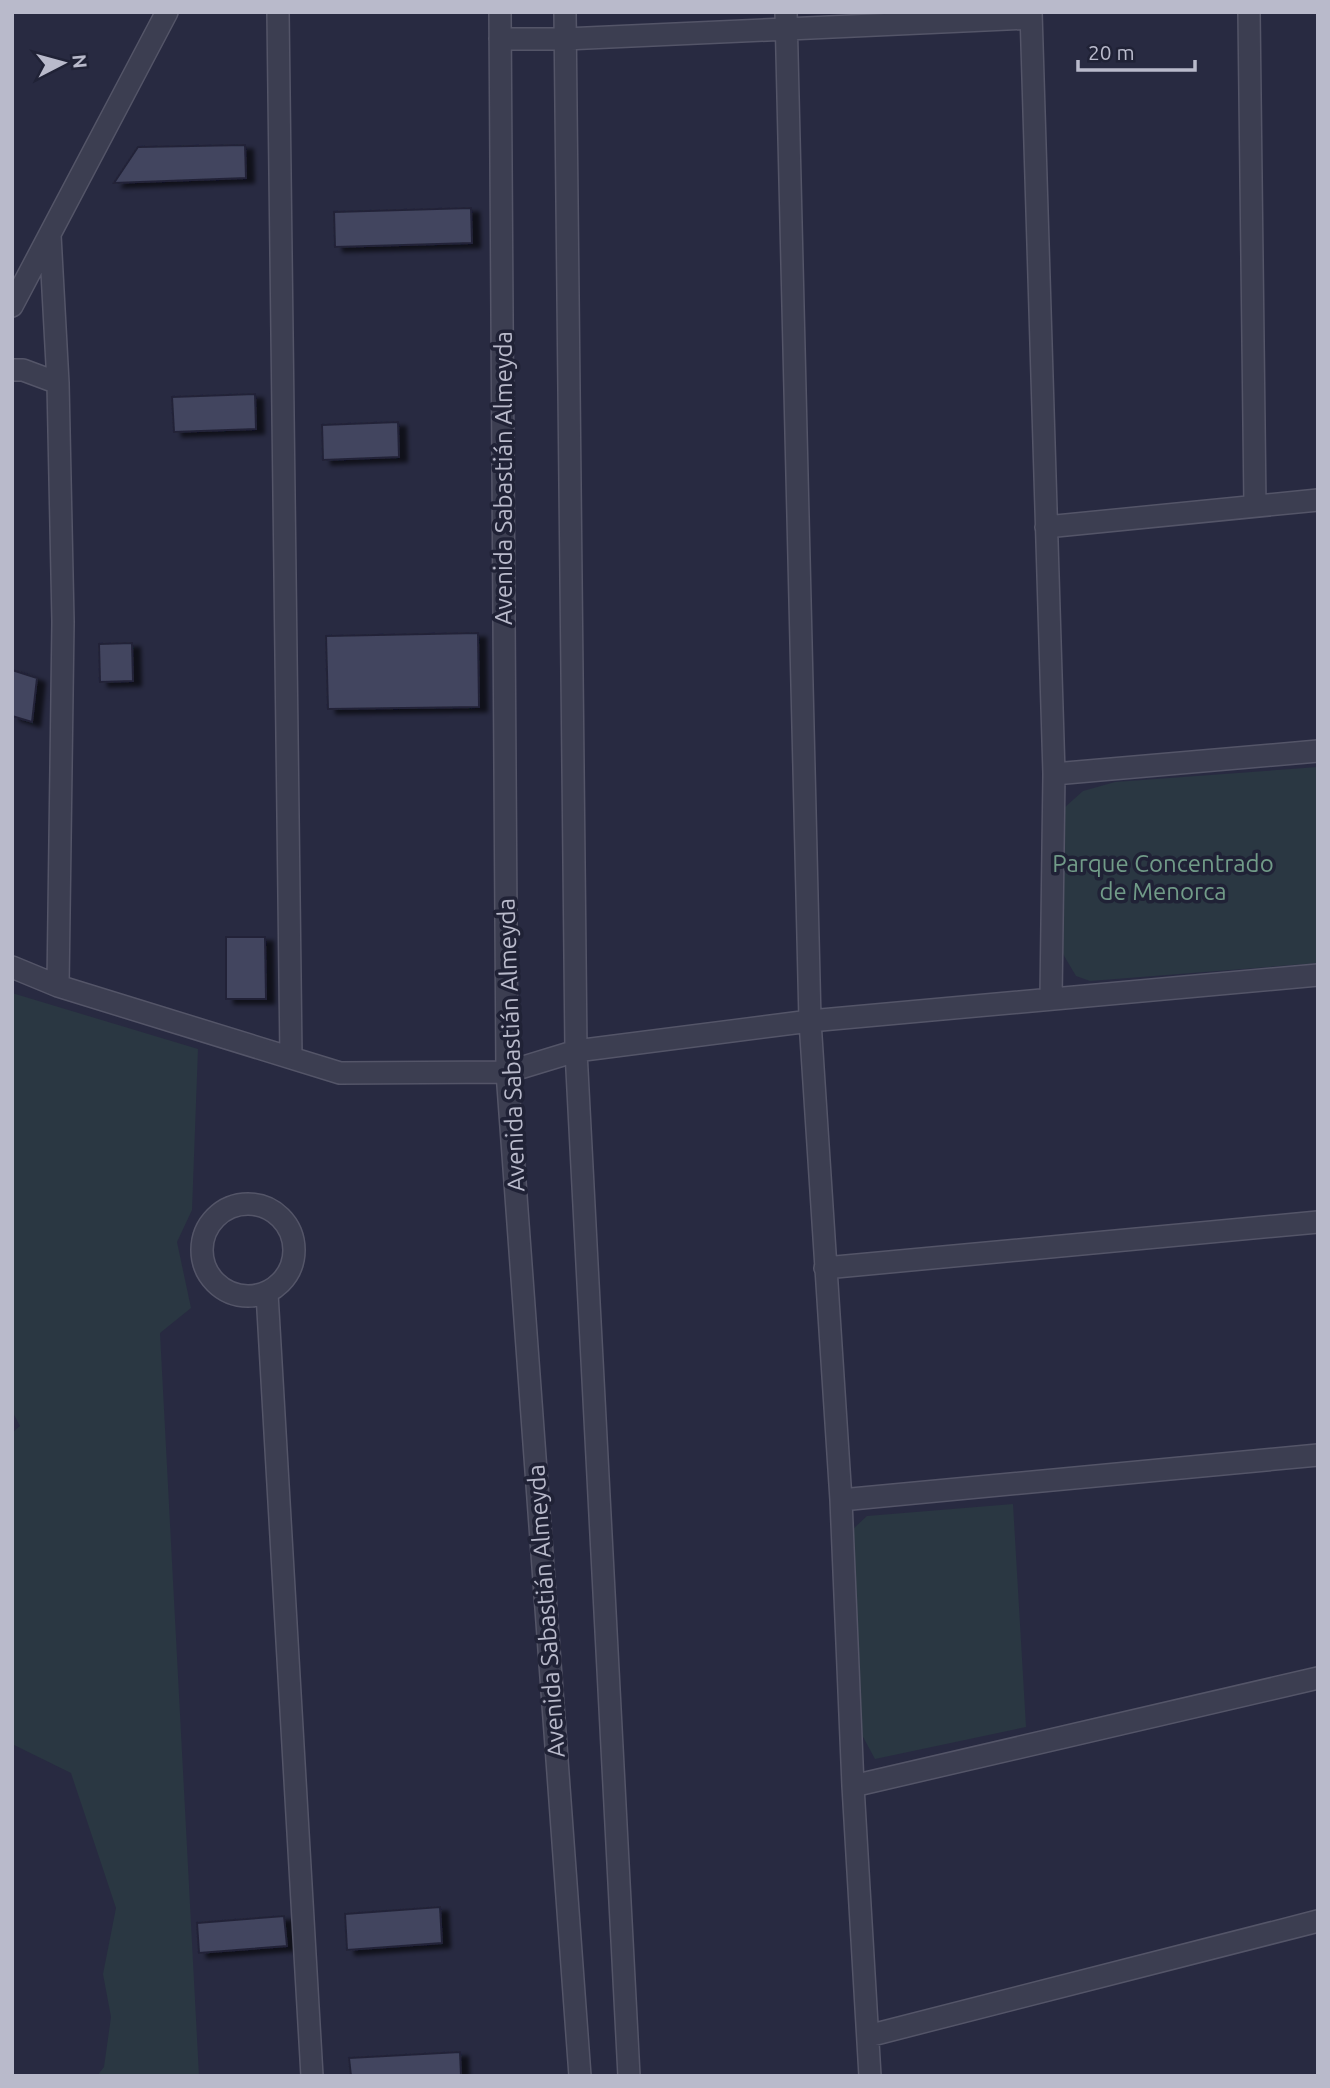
<svg xmlns="http://www.w3.org/2000/svg" width="1330" height="2088" font-family="Ubuntu,sans-serif">
  <defs>
    <filter id="shadow"><feDropShadow dx="8" dy="4.5" stdDeviation="2" flood-color="#0009"/></filter>
  </defs>
  <rect width="100%" height="100%" fill="#282a41"/>
  <path fill="#2a3742" d="M 1318,767 L 1318,963 L 1090,981 L 1076,976 L 1063,954 L 1064,808 L 1083,791 L 1115,782 Z
    M 12,993 L 198,1049 L 192,1210 L 177,1242 L 191,1308 L 160,1333 L 199,2076 L 97,2076 L 104,2067 L 111,2017 L 103,1974 L 116,1908 L 71,1773 L 12,1744 L 12,1433 L 20,1426 L 12,1411 Z
    M 1013,1504 L 1026,1727 L 875,1759 L 862,1735 L 853,1529 L 867,1516 Z"/>
  <path fill="#42455f" stroke="#232438" stroke-width="2" filter="url(#shadow)" d="M 245,145 L 246,178 L 114,183 L 138,147 Z
    M 471,208 L 472,243 L 335,247 L 334,212 Z
    M 255,394 L 256,429 L 174,432 L 172,397 Z
    M 398,422 L 399,457 L 323,460 L 322,425 Z
    M 478,633 L 479,707 L 328,709 L 326,636 Z
    M 132,643 L 133,681 L 100,682 L 99,644 Z
    M 12,670 L 37,678 L 32,722 L 12,716 Z
    M 226,937 L 265,937 L 266,999 L 226,999 Z
    M 440,1907 L 442,1943 L 347,1950 L 345,1914 Z
    M 284,1916 L 287,1946 L 199,1953 L 197,1923 Z
    M 460,2052 L 461,2076 L 351,2076 L 349,2058 Z"/>
  <g fill="none" stroke-linecap="round" stroke-linejoin="round">
    <defs>
      <path id="minor" d="M 278,12 L 291,1057
        M 500,12 L 507,1072 L 580,2076
        M 565,12 L 576,1051 L 629,2076
        M 786,12 L 810,1021 L 841,1500 L 853,1786 L 870,2076
        M 1031,12 L 1054,774 L 1051,998
        M 1249,12 L 1255,506
        M 500,39 L 565,39 L 1031,18
        M 50,235 L 58,383 L 63,622 L 58,986
        M 12,306 L 167,12
        M 12,370 L 23,370 L 58,383
        M 1046,527 L 1318,500
        M 1054,774 L 1318,751
        M 12,967 L 58,986 L 340,1073 L 507,1072 L 576,1051 L 810,1021 L 1318,975
        M202 1250a46 46 0 1 1 92 0a46 46 0 1 1-92 0Z
        M 825,1268 L 1318,1222
        M 267,1293 L 312,2076
        M 841,1500 L 1318,1455
        M 853,1786 L 1318,1678
        M 868,2036 L 1318,1921"/>
    </defs>
    <use href="#minor" stroke="#545568" stroke-width="24"/>
    <use href="#minor" stroke="#3c3e51" stroke-width="21"/>
  </g>
  <g text-anchor="middle" dominant-baseline="central" stroke-width="7" stroke-linejoin="round" paint-order="stroke">
    <g font-size="24" fill="#b9bacb" stroke="#202236">
      <text transform="translate(503 478) rotate(-90)">Avenida Sabastián Almeyda</text>
      <text transform="translate(511 1045) rotate(-92)">Avenida Sabastián Almeyda</text>
      <text transform="translate(546 1611) rotate(-94)">Avenida Sabastián Almeyda</text>
    </g>
    <g font-size="24" fill="#719b88" stroke="#202236">
      <text x="1163" y="863">Parque Concentrado<tspan x="1163" dy="28">de Menorca</tspan></text>
    </g>
  </g>
  <rect width="1330" height="2088" fill="none" stroke="#b9bacb" stroke-width="28"/>
  <g transform="translate(63 63) rotate(84)" stroke="#202236" stroke-width="5" paint-order="stroke">
  <path d="M0-5L12 26L0 18L-12 26Z" fill="#b9bacb"/>
  <text y="-10" font-size="19" font-weight="bold" text-anchor="middle" fill="#b9bacb">N</text>
  </g>
  <path d="M1078 60v10h117v-10" fill="none" stroke="#b9bacb" stroke-width="3.5"/>
  <text x="1088" y="60" font-size="21" fill="#b9bacb" stroke="#202236" stroke-width="5" paint-order="stroke">20 m</text>
</svg>
